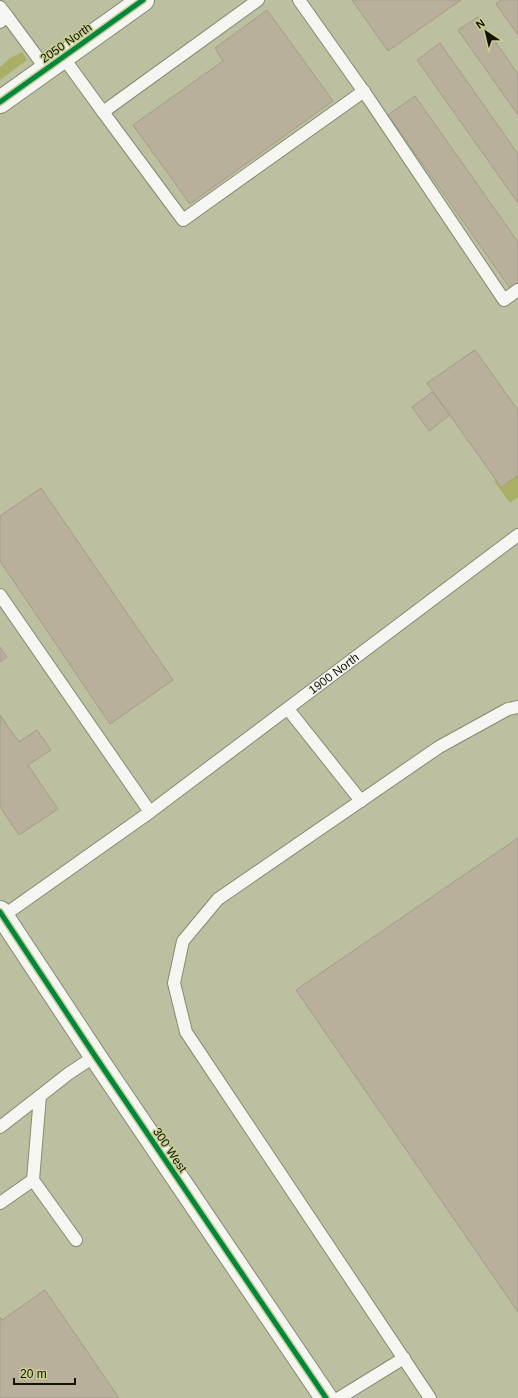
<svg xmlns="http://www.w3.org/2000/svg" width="518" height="1398" font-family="Arial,sans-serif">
  <rect width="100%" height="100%" fill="#bcc0a0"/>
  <path fill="#a9b066" d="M 22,52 L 27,60 L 0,80 L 0,67 L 10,58 Z
    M 518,475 L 518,497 L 510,503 L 494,481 L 496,480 L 501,487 Z"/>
  <path fill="#b8b09b" stroke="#a49d88" d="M 352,0 L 461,0 L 388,51 Z
    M 501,0 L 518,0 L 518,35 L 496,4 Z
    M 267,10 L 333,101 L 190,204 L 133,125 L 223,61 L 215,48 Z
    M 478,17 L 518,74 L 518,115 L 458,30 Z
    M 440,43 L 518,154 L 518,203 L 417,60 Z
    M 415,96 L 518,242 L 518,282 L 510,288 L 388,115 Z
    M 475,350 L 518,410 L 518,475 L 501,487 L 427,383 Z
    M 432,392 L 450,415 L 429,431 L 412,407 Z
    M 41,488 L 173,680 L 110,724 L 0,561 L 0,516 Z
    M 0,647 L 7,657 L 0,662 Z
    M 0,715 L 19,742 L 37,730 L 51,750 L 28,765 L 58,809 L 19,835 L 0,807 Z
    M 518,838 L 518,1312 L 296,990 Z
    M 45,1290 L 119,1398 L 0,1398 L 0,1317 L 2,1320 Z"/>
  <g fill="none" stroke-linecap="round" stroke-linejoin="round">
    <defs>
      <g id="service">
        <path d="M 299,0 L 369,99 L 504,300 L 518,290"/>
        <path d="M 0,7 L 7,16"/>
        <path d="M 0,22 L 7,16 L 46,69"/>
        <path d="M 63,57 L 103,112 L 258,0"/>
        <path d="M 103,112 L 183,220 L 364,91"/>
        <path d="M 0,595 L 150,812 L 3,916"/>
        <path d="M 288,709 L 361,801"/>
        <path id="s1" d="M 150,812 L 518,535"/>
        <path d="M 0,1127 L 40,1096"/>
        <path d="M 0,1203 L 33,1180"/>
        <path d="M 76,1240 L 33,1180 L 40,1096 L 68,1074 L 95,1056"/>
        <path d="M 339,1398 L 404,1358"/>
        <path d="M 430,1398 L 186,1032 L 174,983 L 183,941 L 218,899 L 439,747 L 508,709 L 518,707"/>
      </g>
      <path id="tertiary" d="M 0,102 L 143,0
        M 0,912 L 95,1056 L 326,1398"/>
    </defs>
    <use href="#service" stroke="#878a71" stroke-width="14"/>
    <use href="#tertiary" stroke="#878a71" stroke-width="24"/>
    <use href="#service" stroke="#f5f6f1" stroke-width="12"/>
    <use href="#tertiary" stroke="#f5f6f1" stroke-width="22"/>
    <defs>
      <path id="cycleway" d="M 0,102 L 143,0
        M 0,912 L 95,1056 L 326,1398"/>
    </defs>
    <use href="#cycleway" stroke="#c7cd93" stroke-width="8"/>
    <use href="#cycleway" stroke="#00873e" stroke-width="5"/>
  </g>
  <g text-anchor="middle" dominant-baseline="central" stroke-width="3" stroke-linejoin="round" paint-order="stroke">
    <g font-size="12" fill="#131401" stroke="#c7cd93">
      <text transform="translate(66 43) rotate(-35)">2050 North</text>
      <text stroke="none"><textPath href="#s1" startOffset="230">1900 North</textPath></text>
      <text transform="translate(170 1150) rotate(56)">300 West</text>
    </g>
  </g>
  <g transform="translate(486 32) rotate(325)" stroke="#c7cd93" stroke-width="3" paint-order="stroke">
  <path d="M0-3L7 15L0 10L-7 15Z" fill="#131401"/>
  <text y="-6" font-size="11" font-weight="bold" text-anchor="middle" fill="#131401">N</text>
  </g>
  <path d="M14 1378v6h61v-6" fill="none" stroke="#131401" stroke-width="2"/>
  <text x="20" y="1378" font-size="12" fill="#131401" stroke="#c7cd93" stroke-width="3" paint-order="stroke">20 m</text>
</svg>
